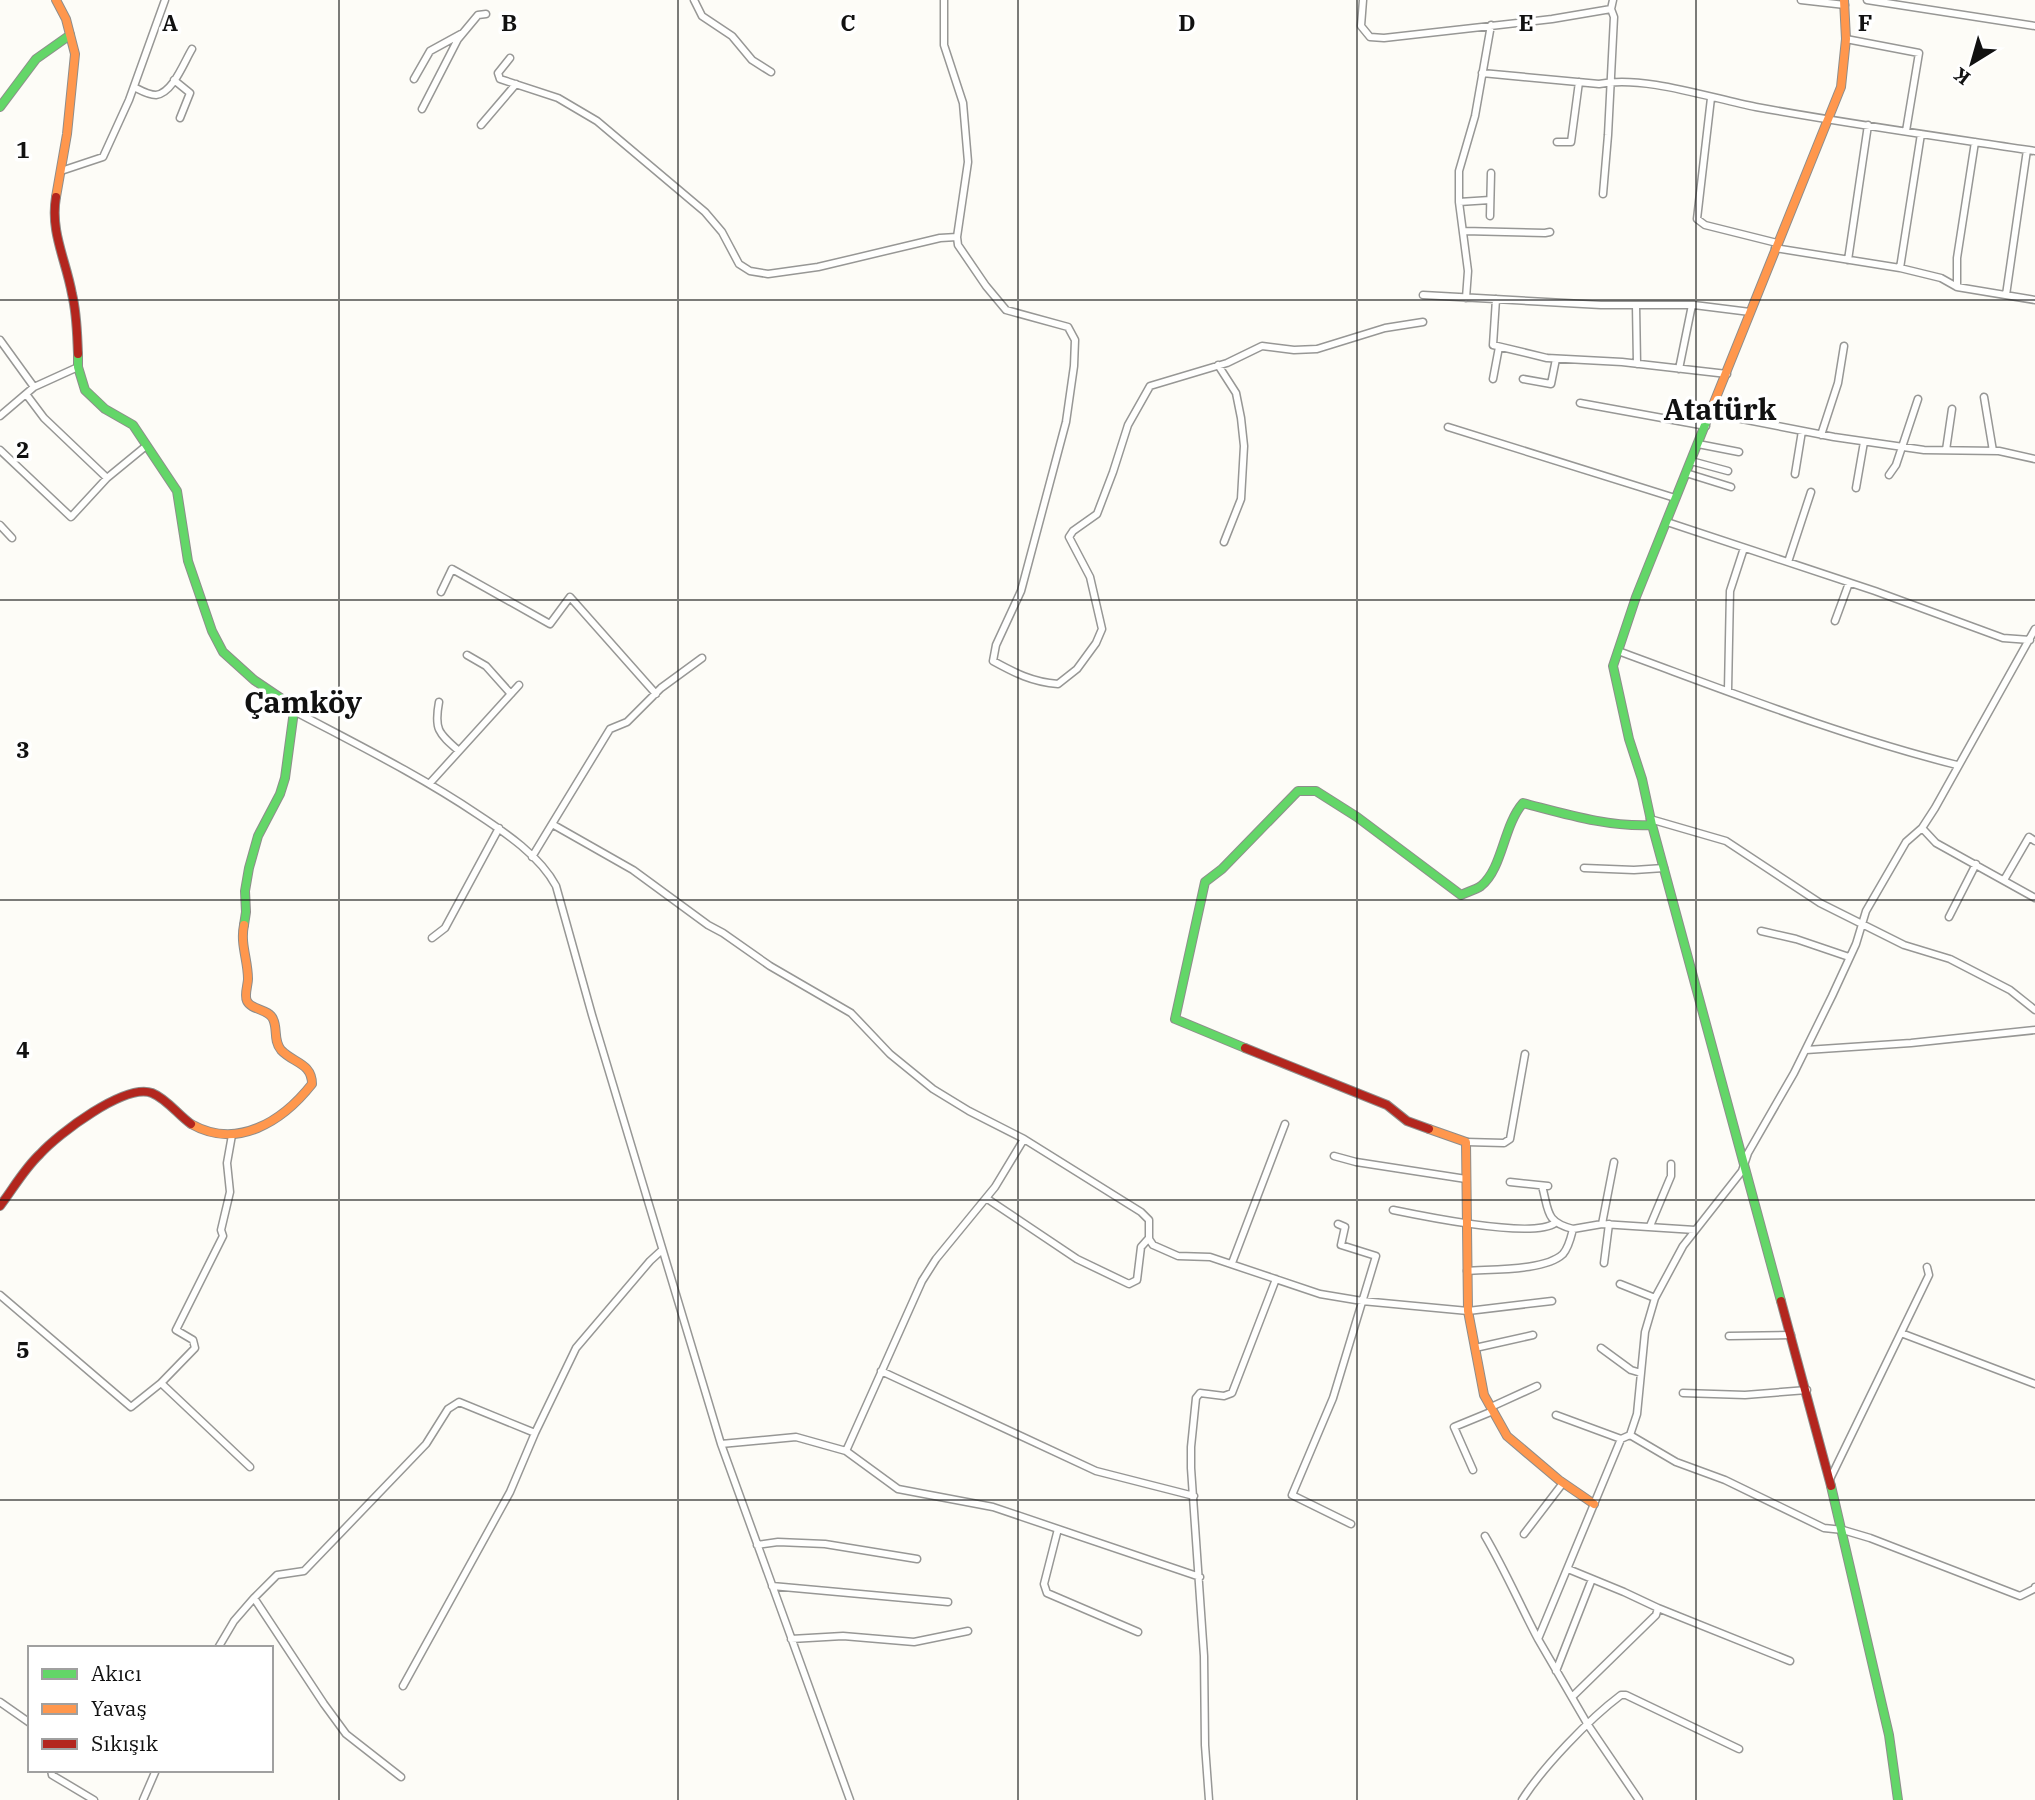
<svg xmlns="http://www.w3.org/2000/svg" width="2035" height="1800" font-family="'IBM Plex Serif',serif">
  <rect width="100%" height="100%" fill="#fdfcf7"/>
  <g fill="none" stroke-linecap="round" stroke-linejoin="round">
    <defs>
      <path id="street" d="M 694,0 L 702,16 L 732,36 L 752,60 L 771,72
        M 944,0 L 944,45 L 963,103 L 968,162 L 957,237 L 958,245 L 986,286 L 1006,310 L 1068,327 L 1075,340 L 1074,366 L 1066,422 L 1021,591 L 996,645 L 993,661 C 1015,673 1032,682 1058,684 L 1077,669 L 1096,643 L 1102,629 L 1090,577 L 1069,537 L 1073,531 L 1097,514 L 1113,472 L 1128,425 L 1150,386 L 1227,363 L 1262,346 L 1294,350 L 1317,349 L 1385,328 L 1423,322
        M 1363,0 L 1361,26 L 1370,37 L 1384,38 L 1552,19 L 1611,9 L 1613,0
        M 1801,0 L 1845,5
        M 1867,0 L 2035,26
        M 1846,39 L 1919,53 L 1906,131
        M 510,58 L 498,73 L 500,79 L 558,98 L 597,121 L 705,212 L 722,232 L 739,264 L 750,271 L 768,274 L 818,267 L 940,238 L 957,237
        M 1482,73 L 1599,84 C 1644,75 1710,98 1756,107 C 1849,124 1942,137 2035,151
        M 414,79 L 430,51 L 461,34
        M 174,80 L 190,93 L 180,118
        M 134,87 C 140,90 148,95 156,95 C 173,93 184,62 192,49
        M 1711,98 L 1697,219 L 1705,225 L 1777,243
        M 422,109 L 458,39 L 478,15 L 486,14
        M 481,125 L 516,84
        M 1557,142 L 1571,142 L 1579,82
        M 61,171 L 103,157 L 129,100 L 165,0
        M 1603,194 L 1608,135 L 1614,17 L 1611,9
        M 1459,202 L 1490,200
        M 1490,216 L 1491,173
        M 1464,231 L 1545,233 L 1550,232
        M 1775,248 L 1900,268 L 1941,278 L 1957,287 L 2035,300
        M 1848,260 L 1868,125
        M 1900,268 L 1921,134
        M 1957,287 L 1957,258 L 1975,142
        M 1423,295 L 1601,305 L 1694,305 L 1750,312
        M 2006,295 L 2027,150
        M 1466,298 L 1468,271 L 1459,202 L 1459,171 L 1475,116 L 1491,25
        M 1496,299 L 1493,345 L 1547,358 L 1622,362 L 1727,374
        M 1636,305 L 1637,364
        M 0,340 L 34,387
        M 1218,365 L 1236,393 L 1241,418 L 1244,446 L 1241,499 L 1224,542
        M 1679,369 L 1692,305
        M 1493,379 L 1499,347
        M 1523,379 L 1551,384 L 1556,359
        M 26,394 L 44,418 L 107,478
        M 1984,397 L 1993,451
        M 1580,403 L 1706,426
        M 1711,413 L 1834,437 L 1924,450 L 1999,451 L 2035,459
        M 0,416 L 34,387 L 78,367
        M 1448,427 L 1675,498
        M 1821,435 L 1838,383 L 1844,346
        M 1698,444 L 1739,452
        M 0,450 L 71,517 L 107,478 L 146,446
        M 1946,450 L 1952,409
        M 1691,461 L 1728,471
        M 1686,473 L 1731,487
        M 1795,474 L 1802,431
        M 1889,475 L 1896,465 L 1918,399
        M 1856,488 L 1864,442
        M 1667,522 L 1875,591 L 2003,638 L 2030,640
        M 0,525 L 12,538
        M 1788,562 L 1811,492
        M 441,592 L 452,569 L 550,624 L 570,597 L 656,694
        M 1835,621 L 1849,583
        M 2035,629 L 1935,808 L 1922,828 L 1906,842 L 1866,911 L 1856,944 L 1832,996 L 1794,1073 L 1748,1153 L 1742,1171 L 1683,1246 L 1655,1298 L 1645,1332 L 1637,1414 L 1630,1435 L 1676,1462 L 1725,1480 L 1824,1528 L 1843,1530 L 1870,1538 L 2020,1596 L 2034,1589 L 2035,1587
        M 1618,651 C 1730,692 1841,736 1957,765
        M 467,655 L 486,666 L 511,694
        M 1728,690 L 1730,591 L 1744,548
        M 439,702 C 434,729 438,733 459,751
        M 294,711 C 356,744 419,775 477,814 C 506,833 540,856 556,886 L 592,1015 L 721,1444 L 850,1800
        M 430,783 L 519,685
        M 1650,819 L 1726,841 L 1820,903 L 1904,945 L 1950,959 L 2010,990 L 2035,1010
        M 552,824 L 610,729 L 627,722 L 661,688 L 702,658
        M 1922,828 L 1936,843 L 2035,898
        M 532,857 L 552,824 L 633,870 L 708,925 L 723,933 L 770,966 L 851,1013 L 890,1054 L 933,1089 L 969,1111 L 1024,1139 L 1141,1212 L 1149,1220 L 1149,1239 L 1153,1245 L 1178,1256 L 1210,1257 L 1320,1294 L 1362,1301 L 1468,1311 L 1552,1301
        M 1584,868 L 1634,870 L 1664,868
        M 2004,880 L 2029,837 L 2035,841
        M 1949,917 L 1976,864
        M 1761,931 L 1796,939 L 1849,957
        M 432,938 L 445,928 L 499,828
        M 1806,1050 L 1911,1043 L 2035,1030
        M 1466,1142 L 1504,1143 L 1510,1139 L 1525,1054
        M 1334,1156 L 1356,1162 L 1466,1179
        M 1510,1182 L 1548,1186
        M 1542,1186 C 1549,1211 1545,1222 1573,1229
        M 986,1198 L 1077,1259 L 1129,1284 L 1137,1280 L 1141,1247 L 1149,1238
        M 1393,1210 C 1422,1216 1533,1239 1555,1223
        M 1338,1224 L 1345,1227 L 1341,1245 L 1376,1256 L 1333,1398 L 1292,1495 L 1351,1524
        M 1602,1224 L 1614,1162
        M 1650,1226 L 1671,1176 L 1671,1164
        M 1232,1263 L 1285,1124
        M 1604,1263 L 1609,1224
        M 1467,1271 C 1492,1269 1545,1271 1563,1254 C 1569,1247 1571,1237 1573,1229 L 1602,1224 L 1695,1230
        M 1620,1284 L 1655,1298
        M 0,1295 L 131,1407 L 161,1383 L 250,1467
        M 1901,1333 L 2035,1384
        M 1729,1336 L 1791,1335
        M 1475,1348 L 1533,1335
        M 1601,1348 L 1631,1370 L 1641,1373
        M 881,1371 L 1096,1471 L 1194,1496
        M 161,1383 L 195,1348 L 193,1340 L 176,1330 L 223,1236 L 221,1230 L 230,1192 L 227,1163 L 232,1135
        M 1683,1393 L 1745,1395 L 1807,1390
        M 1491,1407 L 1537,1386
        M 1556,1415 L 1621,1439
        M 1630,1435 L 1621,1439 L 1538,1639 L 1588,1725 L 1639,1800
        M 721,1444 L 796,1437 L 846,1451 L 922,1281 L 936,1259 L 995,1187 L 1024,1139
        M 846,1451 L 898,1489 L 993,1507 L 1200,1577
        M 1473,1470 L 1454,1427 L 1493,1411
        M 1830,1479 L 1929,1275 L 1927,1267
        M 1058,1529 L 1044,1584 L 1047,1593 L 1138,1632
        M 1524,1534 L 1563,1483
        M 1485,1536 C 1505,1570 1520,1605 1538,1639
        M 757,1545 L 778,1542 L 825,1544 L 917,1559
        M 1568,1569 L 1624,1592 L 1658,1608 L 1656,1615 L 1572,1697
        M 772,1586 L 948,1602
        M 1658,1608 L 1790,1661
        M 791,1639 L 843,1636 L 914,1642 L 968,1631
        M 218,1648 L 234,1621 L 254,1598
        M 1556,1671 L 1592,1579
        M 403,1686 L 510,1492 L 535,1433
        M 0,1702 L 30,1723
        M 51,1770 L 52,1775 L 94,1800
        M 401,1777 L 346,1734 L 324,1704 L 254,1598 L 277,1575 L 304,1571 L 426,1444 L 448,1409 L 459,1402 L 535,1433 L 576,1348 L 650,1261 L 662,1250
        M 143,1800 L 156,1770
        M 1209,1800 L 1205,1745 L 1204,1656 L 1191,1468 L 1191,1447 L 1196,1398 L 1200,1393 L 1224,1396 L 1232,1393 L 1276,1279
        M 1522,1800 C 1543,1767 1589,1719 1621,1695 L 1626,1695 L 1739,1749"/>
      <path id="fast" d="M 0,107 L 36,59 L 70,35
        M 78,354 L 78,367 L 85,390 L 105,409 L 133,425 L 177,491 L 188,561 L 212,631 L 223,652 L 254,680 L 288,703 L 294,711 L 285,778 L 280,794 L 258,836 L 249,868 L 245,891 L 246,912 L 244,925
        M 1709,415 L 1636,597 L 1613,666 L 1629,739 L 1642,779 L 1652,825 L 1781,1301
        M 1245,1048 L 1175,1019 L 1205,882 L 1222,869 L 1298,791 L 1316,791 L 1357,817 L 1461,895 C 1467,892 1475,890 1481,886 C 1503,868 1503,826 1523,803 C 1566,814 1607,827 1652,825
        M 1831,1486 L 1889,1735 L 1898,1800"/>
      <path id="slow" d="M 56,0 L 66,19 L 75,54 L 67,134 L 56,197
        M 1709,415 L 1841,87 L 1846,39 L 1844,0
        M 191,1124 C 237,1150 282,1122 312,1084 C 312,1063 293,1063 281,1050 C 273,1040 278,1029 273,1019 C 269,1009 251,1010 247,1001 C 244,995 248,985 248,979 C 248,960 240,944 244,925
        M 1429,1129 L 1466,1142 L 1468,1311 L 1484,1395 L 1507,1436 L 1559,1480 L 1594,1504"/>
      <path id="jam" d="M 56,197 C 50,232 66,260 72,294 C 77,314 77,333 78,354
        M 1245,1048 L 1387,1105 L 1407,1121 L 1429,1129
        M 0,1206 C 13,1189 24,1169 40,1154 C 58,1134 125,1083 152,1093 C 167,1099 178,1115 191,1124
        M 1781,1301 L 1831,1486"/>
    </defs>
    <use href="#street" stroke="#979795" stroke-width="9"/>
    <use href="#fast" stroke="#8e8d8b" stroke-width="10"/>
    <use href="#slow" stroke="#8e8d8b" stroke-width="10"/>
    <use href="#jam" stroke="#8e8d8b" stroke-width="10"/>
    <use href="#street" stroke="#fffffe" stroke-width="6"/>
    <use href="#fast" stroke="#63d668" stroke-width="8"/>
    <use href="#slow" stroke="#ff974d" stroke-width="8"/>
    <use href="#jam" stroke="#b3261e" stroke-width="8"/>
  </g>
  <path fill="none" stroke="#111" stroke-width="2" stroke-opacity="0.55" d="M 339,0 L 339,1800M 678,0 L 678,1800M 1018,0 L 1018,1800M 1357,0 L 1357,1800M 1696,0 L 1696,1800M 0,300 L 2035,300M 0,600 L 2035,600M 0,900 L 2035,900M 0,1200 L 2035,1200M 0,1500 L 2035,1500"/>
  <g text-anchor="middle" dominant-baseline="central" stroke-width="7" stroke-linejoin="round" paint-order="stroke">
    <g font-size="30" font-weight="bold" fill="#111" stroke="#fff">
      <text x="1720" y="408">Atatürk</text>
      <text x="303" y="701">Çamköy</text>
    </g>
  </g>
  <g font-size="23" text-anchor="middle" font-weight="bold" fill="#111" stroke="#fff" stroke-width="7" stroke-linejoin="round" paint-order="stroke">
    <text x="170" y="31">A</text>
    <text x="509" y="31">B</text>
    <text x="848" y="31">C</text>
    <text x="1187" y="31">D</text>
    <text x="1526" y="31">E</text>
    <text x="1865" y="31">F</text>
    <text x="23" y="158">1</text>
    <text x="23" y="458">2</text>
    <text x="23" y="758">3</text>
    <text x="23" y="1058">4</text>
    <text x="23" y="1358">5</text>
  </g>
  <rect x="28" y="1646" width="245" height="126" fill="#ffffff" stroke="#a0a0a0" stroke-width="2"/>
  <rect x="42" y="1669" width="35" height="10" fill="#63d668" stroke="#a0a0a0" stroke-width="2"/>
  <text x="91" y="1681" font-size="21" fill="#111111">Akıcı</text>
  <rect x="42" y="1704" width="35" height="10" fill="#ff974d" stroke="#a0a0a0" stroke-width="2"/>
  <text x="91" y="1716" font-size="21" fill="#111111">Yavaş</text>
  <rect x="42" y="1739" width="35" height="10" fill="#b3261e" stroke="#a0a0a0" stroke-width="2"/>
  <text x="91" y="1751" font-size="21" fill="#111111">Sıkışık</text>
  <g transform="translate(1972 63) rotate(217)" stroke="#ffffff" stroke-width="5" paint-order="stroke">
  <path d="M0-5L12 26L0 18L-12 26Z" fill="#111111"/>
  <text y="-10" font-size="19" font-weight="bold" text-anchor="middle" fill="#111111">K</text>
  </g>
</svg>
